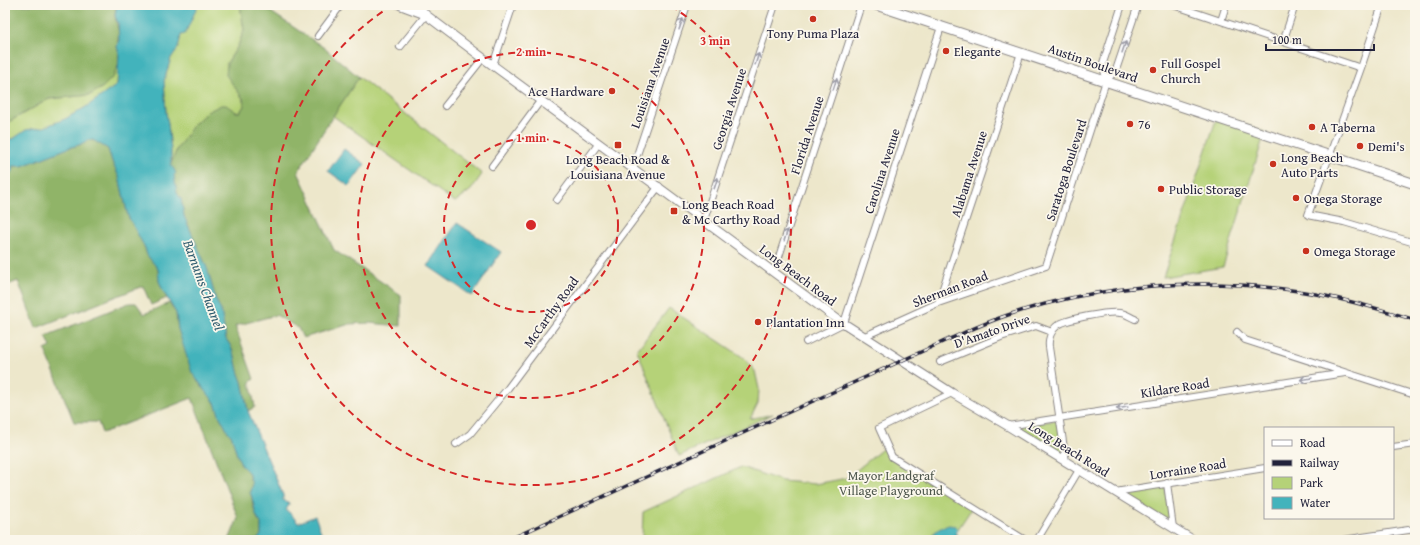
<svg xmlns="http://www.w3.org/2000/svg" width="1420" height="545" font-family="'Gentium Book Plus',serif">
  <rect width="100%" height="100%" fill="#fbf7ec"/>
  <filter id="ink" filterUnits="userSpaceOnUse"><feTurbulence type="fractalNoise" baseFrequency=".025" numOctaves="2"/><feDisplacementMap in="SourceGraphic" scale="8" xChannelSelector="R" yChannelSelector="G"/><feConvolveMatrix kernelMatrix="1 2 1 2 8 2 1 2 1" color-interpolation-filters="sRGB"/></filter>
  <filter id="wash" filterUnits="userSpaceOnUse"><feTurbulence type="fractalNoise" baseFrequency=".012" numOctaves="4" result="noise"/><feDisplacementMap in="SourceGraphic" scale="16" xChannelSelector="R" yChannelSelector="G"/><feGaussianBlur stdDeviation="0.9" result="paint"/><feColorMatrix in="noise" values="0 0 0 0 0 0 0 0 0 0 0 0 0 0 0 0 0 1.4 0 .05"/><feComposite in="paint" operator="in"/></filter>
  <g filter="url(#wash)">
    <rect width="100%" height="100%" fill="#ede7cb"/>
    <path fill="#b5d278" stroke="#6c7a5a" d="M 198,5 L 240,5 L 244,30 L 238,46 L 227,63 L 237,89 L 244,100 L 244,106 L 240,112 L 236,112 L 177,149 L 171,164 L 171,150 L 168,124 L 166,112 L 164,81 L 171,58 L 178,48 L 181,35 Z
      M 119,64 L 117,85 L 86,107 L 65,119 L 44,127 L 26,130 L 13,139 L 5,139 L 5,124 L 49,99 L 90,95 L 113,77 Z
      M 359,77 L 482,174 L 471,190 L 455,202 L 333,116 Z
      M 1218,114 L 1265,132 L 1223,267 L 1163,277 Z
      M 669,308 L 744,358 L 755,371 L 759,389 L 758,403 L 750,419 L 773,414 L 679,456 L 637,350 Z
      M 1058,420 L 1063,458 L 1013,427 Z
      M 886,446 L 892,458 L 972,508 L 958,529 L 956,527 L 933,533 L 932,540 L 642,540 L 643,512 L 741,467 L 782,481 L 816,484 L 847,478 Z
      M 1165,486 L 1170,523 L 1120,493 Z"/>
    <path fill="#90b468" stroke="#596b52" d="M 5,5 L 116,5 L 115,16 L 119,33 L 117,47 L 119,53 L 119,64 L 113,77 L 103,87 L 90,95 L 49,99 L 5,124 Z
      M 240,5 L 263,5 L 265,8 L 323,47 L 359,77 L 333,116 L 298,172 L 334,250 L 401,295 L 401,326 L 369,323 L 350,324 L 303,338 L 298,328 L 276,315 L 235,326 L 254,379 L 250,382 L 255,407 L 248,411 L 242,382 L 238,371 L 235,357 L 230,345 L 226,339 L 221,311 L 216,300 L 207,268 L 184,216 L 181,199 L 177,193 L 171,164 L 177,149 L 194,124 L 207,112 L 221,105 L 226,105 L 236,112 L 240,112 L 244,106 L 244,100 L 226,75 L 227,63 L 238,46 L 244,30 Z
      M 88,140 L 97,141 L 108,149 L 113,164 L 119,177 L 128,216 L 145,248 L 147,255 L 158,269 L 159,281 L 167,298 L 151,305 L 143,286 L 36,328 L 18,281 L 5,286 L 5,178 L 14,168 L 12,166 L 22,166 L 71,147 L 79,145 Z
      M 129,303 L 136,303 L 144,314 L 169,303 L 176,313 L 178,329 L 198,382 L 211,396 L 215,403 L 220,417 L 227,430 L 232,437 L 237,455 L 242,466 L 248,472 L 252,484 L 250,492 L 252,498 L 253,507 L 256,512 L 257,518 L 261,523 L 261,535 L 257,540 L 229,540 L 238,518 L 192,398 L 102,433 L 98,422 L 74,422 L 45,350 L 51,347 L 46,336 Z"/>
    <path fill="#43b3bc" stroke="#326a7c" d="M 118,5 L 198,5 L 185,34 L 181,35 L 178,48 L 171,58 L 164,81 L 166,112 L 168,124 L 171,150 L 171,164 L 176,173 L 174,175 L 177,193 L 181,199 L 184,216 L 207,268 L 216,300 L 221,311 L 226,339 L 230,345 L 235,357 L 238,371 L 242,382 L 248,411 L 283,495 L 283,500 L 288,502 L 289,505 L 286,510 L 291,514 L 298,523 L 315,516 L 324,540 L 257,540 L 261,535 L 261,523 C 253,514 255,503 250,492 L 252,484 L 248,472 L 242,466 L 237,455 L 232,437 L 227,430 L 220,417 L 215,403 L 192,373 L 178,329 L 176,313 L 163,291 L 159,281 L 158,269 L 147,255 L 145,248 L 128,216 L 119,177 L 113,164 L 108,149 L 93,140 L 88,140 L 79,145 L 71,147 L 22,166 L 12,166 L 14,170 L 5,178 L 5,139 L 13,139 L 26,130 L 44,127 L 65,119 L 86,107 L 117,85 L 119,53 L 117,47 L 119,40 L 118,23 L 115,16 L 116,9 Z
      M 344,149 L 365,164 L 349,186 L 328,171 Z
      M 457,223 L 501,252 L 472,296 L 428,266 Z
      M 949,525 L 955,526 L 958,529 L 955,534 L 965,540 L 932,540 C 934,529 939,529 949,525 Z"/>
  </g>
  <g filter="url(#ink)">
    <g fill="none" stroke-linecap="round" stroke-linejoin="round">
      <defs>
        <path id="street" d="M 1173,5 L 1361,68
          M 1382,5 L 1361,68 L 1308,215 L 1344,222 L 1415,243
          M 1221,21 L 1226,5
          M 318,36 L 341,5
          M 1283,42 L 1295,5
          M 400,47 L 426,15
          M 493,65 L 513,5
          M 1106,81 L 1103,63 L 1122,5
          M 445,106 L 483,58
          M 492,166 L 541,100
          M 633,167 L 687,5
          M 557,200 L 599,143
          M 704,220 L 775,5
          M 774,272 L 861,5
          M 938,303 L 1021,53
          M 1237,332 L 1245,340 L 1415,395
          M 865,336 L 938,303 L 1046,266 L 1106,81 L 1116,70 L 1138,5
          M 806,342 L 844,323 L 941,27
          M 940,362 L 1001,337 L 1036,326 L 1052,332
          M 952,393 L 879,428 L 892,457 L 1025,540
          M 1008,426 L 1345,373
          M 456,444 L 470,434 L 508,388 L 659,186
          M 1393,447 L 1415,444
          M 1066,462 L 1049,347 C 1048,339 1051,330 1058,325 C 1067,319 1109,311 1120,313 C 1125,313 1130,317 1135,319
          M 1167,483 L 1173,528
          M 1115,492 L 1265,468
          M 1037,540 L 1079,470
          M 1343,540 L 1415,529"/>
        <path id="secondary" d="M 400,5 L 424,14
          M 417,5 L 426,15 L 483,58 L 837,319 L 952,393 L 1008,426 L 1193,540"/>
        <path id="primary" d="M 876,5 L 1415,184"/>
      </defs>
      <use href="#street" stroke="#888483" stroke-width="8"/>
      <use href="#secondary" stroke="#888483" stroke-width="10"/>
      <use href="#primary" stroke="#888483" stroke-width="11"/>
      <use href="#street" stroke="#fff" stroke-width="6"/>
      <use href="#secondary" stroke="#fff" stroke-width="8"/>
      <use href="#primary" stroke="#fff" stroke-width="9"/>
      <defs>
        <path id="rail" d="M 508,540 L 947,340 C 968,331 989,321 1011,314 C 1103,284 1202,277 1298,291 C 1338,297 1377,308 1415,320"/>
      </defs>
      <use href="#rail" stroke="#22223b" stroke-width="3.5"/>
      <use href="#rail" stroke="#fbf7ec" stroke-width="2" stroke-dasharray="6" stroke-linecap="butt"/>
    </g>
    <defs><path id="oneway-shaft" d="M-6 0H5M1.5-3L5.5 0L1.5 3" fill="none" stroke-width="1.6" stroke-linecap="round" stroke-linejoin="round"/></defs>
    <g stroke="#9c9ca7">
      <use href="#oneway-shaft" transform="translate(681 24) rotate(-71)"/>
      <use href="#oneway-shaft" transform="translate(1124 47) rotate(-71)"/>
      <use href="#oneway-shaft" transform="translate(757 59) rotate(-72)"/>
      <use href="#oneway-shaft" transform="translate(835 84) rotate(-72)"/>
      <use href="#oneway-shaft" transform="translate(716 183) rotate(-72)"/>
      <use href="#oneway-shaft" transform="translate(786 235) rotate(-72)"/>
      <use href="#oneway-shaft" transform="translate(1306 379) rotate(171)"/>
      <use href="#oneway-shaft" transform="translate(1122 408) rotate(171)"/>
    </g>
  </g>
  <g fill="none" stroke="#d62828" stroke-width="2" stroke-dasharray="7 5">
    <circle cx="531" cy="225" r="87"/>
    <circle cx="531" cy="225" r="173"/>
    <path d="M671 6A260 260 0 1 1 391 6"/>
  </g>
  <g fill="#c8321e" stroke="#fbf7ec" stroke-width="1.5">
    <circle cx="813" cy="19" r="4"/>
    <circle cx="946" cy="51" r="4"/>
    <circle cx="1153" cy="70" r="4"/>
    <circle cx="612" cy="91" r="4"/>
    <circle cx="1130" cy="124" r="4"/>
    <circle cx="1312" cy="127" r="4"/>
    <rect x="614" y="141" width="8" height="8" rx="2"/>
    <circle cx="1360" cy="146" r="4"/>
    <circle cx="1273" cy="164" r="4"/>
    <circle cx="1161" cy="189" r="4"/>
    <circle cx="1296" cy="198" r="4"/>
    <rect x="670" y="207" width="8" height="8" rx="2"/>
    <circle cx="1306" cy="251" r="4"/>
    <circle cx="758" cy="322" r="4"/>
  </g>
  <g text-anchor="middle" dominant-baseline="central" stroke-width="3.5" stroke-linejoin="round" paint-order="stroke">
    <g font-size="13" fill="#22223b" stroke="#fbf7ec" text-anchor="start">
      <text x="813" y="33" text-anchor="middle">Tony Puma Plaza</text>
      <text x="954" y="51">Elegante</text>
      <text x="1161" y="63">Full Gospel<tspan x="1161" dy="15">Church</tspan></text>
      <text x="604" y="91" text-anchor="end">Ace Hardware</text>
      <text x="1138" y="124">76</text>
      <text x="1320" y="127">A Taberna</text>
      <text x="1368" y="146">Demi's</text>
      <text x="1281" y="157">Long Beach<tspan x="1281" dy="15">Auto Parts</tspan></text>
      <text x="618" y="159" text-anchor="middle">Long Beach Road &amp;<tspan x="618" dy="15">Louisiana Avenue</tspan></text>
      <text x="1169" y="189">Public Storage</text>
      <text x="1304" y="198">Onega Storage</text>
      <text x="682" y="204">Long Beach Road<tspan x="682" dy="15">&amp; Mc Carthy Road</tspan></text>
      <text x="1314" y="251">Omega Storage</text>
      <text x="766" y="322">Plantation Inn</text>
    </g>
    <g font-size="13" fill="#22223b" stroke="#fbf7ec">
      <text transform="translate(1093 63) rotate(19)">Austin Boulevard</text>
      <text transform="translate(650 83) rotate(-71)">Louisiana Avenue</text>
      <text transform="translate(729 109) rotate(-72)">Georgia Avenue</text>
      <text transform="translate(807 135) rotate(-72)">Florida Avenue</text>
      <text transform="translate(1066 170) rotate(-72)">Saratoga Boulevard</text>
      <text transform="translate(882 171) rotate(-72)">Carolina Avenue</text>
      <text transform="translate(969 174) rotate(-72)">Alabama Avenue</text>
      <text transform="translate(798 275) rotate(37)">Long Beach Road</text>
      <text transform="translate(950 289) rotate(-21)">Sherman Road</text>
      <text transform="translate(551 312) rotate(-54)">McCarthy Road</text>
      <text transform="translate(992 331) rotate(-19)">D'Amato Drive</text>
      <text transform="translate(1175 388) rotate(-9)">Kildare Road</text>
      <text transform="translate(1069 449) rotate(32)">Long Beach Road</text>
      <text transform="translate(1188 469) rotate(-9)">Lorraine Road</text>
    </g>
    <g font-size="13" fill="#4e574d" stroke="#fbf7ec">
      <text x="891" y="475">Mayor Landgraf<tspan x="891" dy="15">Village Playground</tspan></text>
    </g>
    <g font-size="14" font-style="italic" fill="#2f5c6f" stroke="#fbf7ec">
      <text transform="translate(204 285) rotate(70)">Barnums Channel</text>
    </g>
  </g>
  <circle cx="531" cy="225" r="6" fill="#d62828" stroke="#fbf7ec" stroke-width="2"/>
  <g font-size="12" text-anchor="middle" font-weight="bold" fill="#d62828" stroke="#fbf7ec" stroke-width="3.5" stroke-linejoin="round" paint-order="stroke">
    <text x="715" y="45">3 min</text>
    <text x="531" y="56">2 min</text>
    <text x="531" y="142">1 min</text>
  </g>
  <rect width="1420" height="545" fill="none" stroke="#fbf7ec" stroke-width="20"/>
  <rect x="1264" y="427" width="130" height="92" fill="#fbf7ec" stroke="#a4a2a5"/>
  <rect x="1272" y="440" width="20" height="6" fill="#ffffff" stroke="#a4a2a5"/>
  <text x="1300" y="447" font-size="12" fill="#22223b">Road</text>
  <rect x="1272" y="460" width="20" height="6" fill="#22223b" stroke="#a4a2a5"/>
  <text x="1300" y="467" font-size="12" fill="#22223b">Railway</text>
  <rect x="1272" y="477" width="20" height="12" fill="#b5d278" stroke="#a4a2a5"/>
  <text x="1300" y="487" font-size="12" fill="#22223b">Park</text>
  <rect x="1272" y="497" width="20" height="12" fill="#43b3bc" stroke="#a4a2a5"/>
  <text x="1300" y="507" font-size="12" fill="#22223b">Water</text>
  <path d="M1266 44v6h108v-6" fill="none" stroke="#22223b" stroke-width="2"/>
  <text x="1272" y="44" font-size="12" fill="#22223b" stroke="#fbf7ec" stroke-width="3" paint-order="stroke">100 m</text>
</svg>
